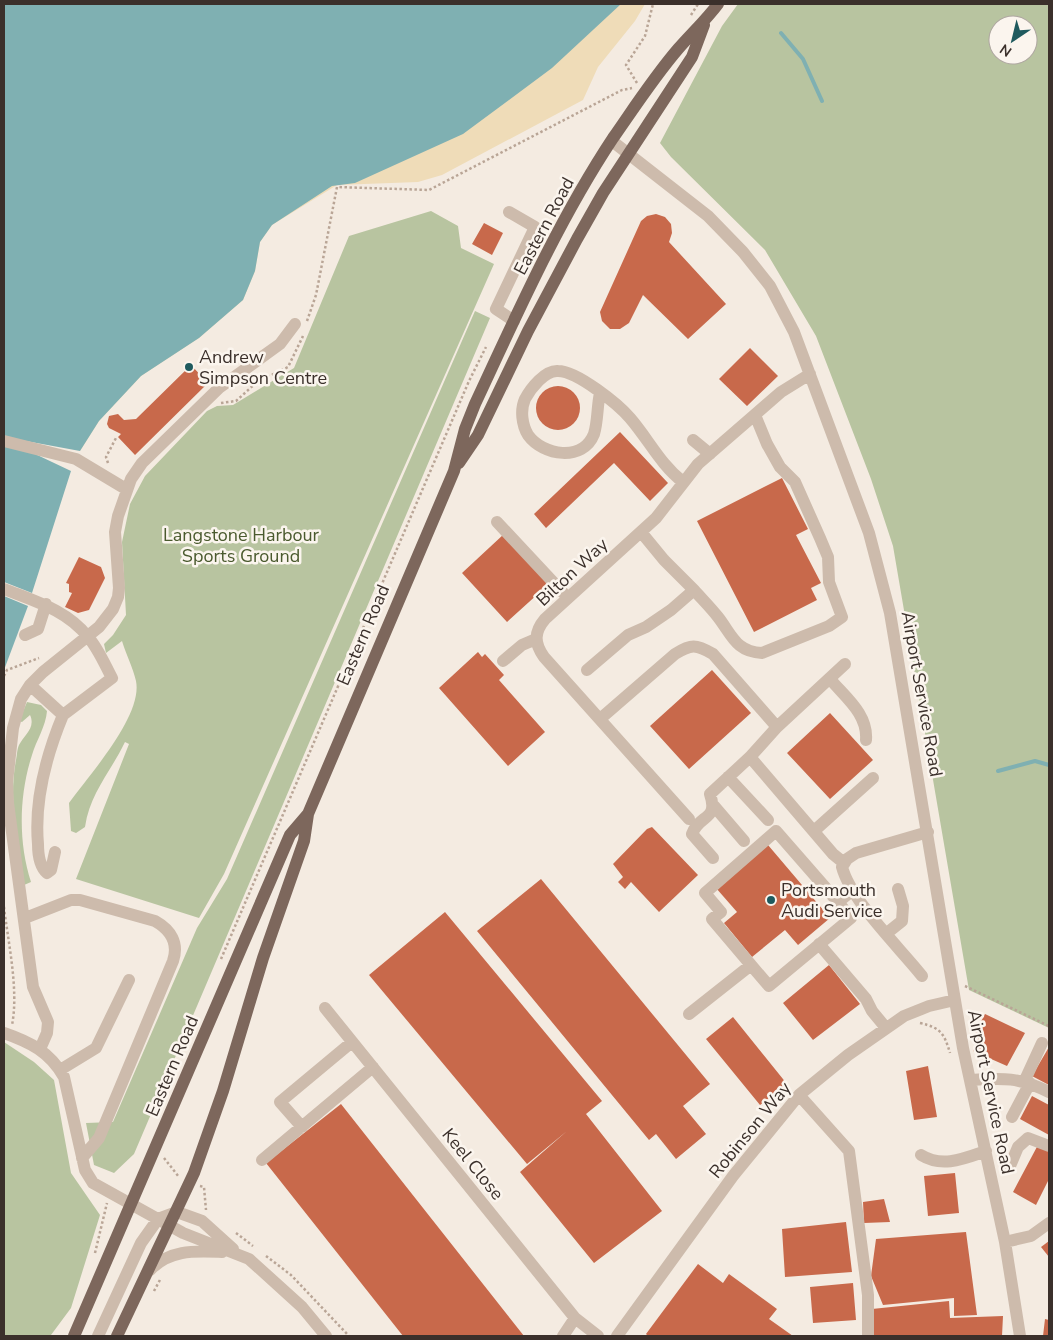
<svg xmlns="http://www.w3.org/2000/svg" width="1053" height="1340" font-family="'Nunito Sans',sans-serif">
  <rect width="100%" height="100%" fill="#f4ebe1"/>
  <path fill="#b8c4a0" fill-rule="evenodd" d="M 738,4 L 1049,4 L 1049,1028 L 969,990 L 893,546 L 871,479 L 816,336 L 765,250 L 671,157 L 660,143 L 722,26 ZM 998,25 L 1028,25 L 1028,55 L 998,55 Z
    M 431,211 L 458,226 L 461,248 L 494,264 L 224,874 L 199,918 L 76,879 L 129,744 L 125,742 C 110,773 90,793 85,827 L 76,833 L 71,831 L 69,803 C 89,775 143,716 136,681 C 133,668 126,654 122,641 L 106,653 L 104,644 L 113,635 L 126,615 L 122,542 L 130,504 L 145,476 L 207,411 L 217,406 L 233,405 L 294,368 L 349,236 Z
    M 475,311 L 490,318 L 134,1154 L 114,1173 L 94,1165 L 86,1123 L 113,1122 L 197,928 L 227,879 Z
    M 27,702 L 41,705 L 47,711 C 46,726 36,741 32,755 C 19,795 18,842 31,882 L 24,885 C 18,844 8,801 16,760 C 17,756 17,749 19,745 C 24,735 36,728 30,715 L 22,722 L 19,721 Z
    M 4,1042 L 34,1062 L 54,1080 L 71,1173 L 100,1215 L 71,1308 L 51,1335 L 47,1336 L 4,1336 Z"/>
  <path fill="#efdcb8" d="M 588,4 L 645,4 L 635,21 L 598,67 L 583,100 L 442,175 L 418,182 L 337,185 L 272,225 L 260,242 L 255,271 L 243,300 L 199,338 L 141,376 L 99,421 L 80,451 L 143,313 Z"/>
  <path fill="#7fb0b2" d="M 4,4 L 621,4 L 552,68 L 463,134 L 355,183 L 332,186 L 272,225 L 260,242 L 255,271 L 243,300 L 199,338 L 141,376 L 99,421 L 80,451 L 4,437 Z
    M 4,446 L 33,453 L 71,471 L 32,593 L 4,582 Z
    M 4,596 L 28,606 L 4,670 Z"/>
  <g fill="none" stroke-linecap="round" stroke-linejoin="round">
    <path stroke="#7fb0b2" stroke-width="4" d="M 781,33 L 803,59 L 822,101
      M 998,771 L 1035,761 L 1049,765"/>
  </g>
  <path fill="#c8694b" d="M 656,214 L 665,217 L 671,224 L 672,233 L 669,242 L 726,304 L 688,339 L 643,295 L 629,323 L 620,329 L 610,329 L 602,321 L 600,312 L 641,221 L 647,216 Z
    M 484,223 L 503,233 L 492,255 L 472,244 Z
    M 750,348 L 778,376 L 747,406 L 719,379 Z
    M 191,365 L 208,383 L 135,455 L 118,437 L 121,434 L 109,428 L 107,424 L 109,416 L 118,414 L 124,420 L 136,419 Z
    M536 408a22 22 0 1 1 44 0a22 22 0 1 1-44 0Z
    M 620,432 L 668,483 L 650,501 L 614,463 L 546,528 L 534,514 Z
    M 782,478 L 808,529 L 796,535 L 821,583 L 811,588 L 817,600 L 754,632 L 697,521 Z
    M 504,534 L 550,583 L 507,622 L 462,573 Z
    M 79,557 L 101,567 L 105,578 L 89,610 L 78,613 L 65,607 L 72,593 L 69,592 L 69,584 L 66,583 Z
    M 478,652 L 482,657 L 485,654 L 504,675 L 499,680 L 545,732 L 508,766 L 439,688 Z
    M 712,670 L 751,713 L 689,769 L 650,726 Z
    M 830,713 L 873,760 L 830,799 L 787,753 Z
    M 652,827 L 698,875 L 659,912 L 631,882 L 625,889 L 618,882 L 623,877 L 613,864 L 647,829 Z
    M 768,845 L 830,918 L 798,945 L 785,930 L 752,957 L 724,923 L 737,912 L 716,888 Z
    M 541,879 L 710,1084 L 683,1106 L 706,1134 L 676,1159 L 656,1134 L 649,1140 L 477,931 Z
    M 445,912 L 602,1101 L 586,1114 L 662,1211 L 594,1263 L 520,1172 L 567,1131 L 527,1164 L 369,975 Z
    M 829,965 L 860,1004 L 813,1040 L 783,1003 Z
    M 985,1014 L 1025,1033 L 1007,1066 L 973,1051 L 979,1036 L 975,1033 Z
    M 733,1017 L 787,1084 L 760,1105 L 706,1039 Z
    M 1049,1047 L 1049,1085 L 1032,1076 Z
    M 928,1066 L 937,1117 L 914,1120 L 906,1071 Z
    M 1032,1096 L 1049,1105 L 1049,1135 L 1020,1119 Z
    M 341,1104 L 524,1336 L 403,1336 L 266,1163 Z
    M 1039,1143 L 1049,1148 L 1049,1179 L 1036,1205 L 1013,1192 Z
    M 955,1173 L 959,1213 L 928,1216 L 924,1176 Z
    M 884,1199 L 890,1222 L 864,1223 L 863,1202 Z
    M 846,1222 L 852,1272 L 785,1277 L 782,1229 Z
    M 966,1232 L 977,1315 L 954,1316 L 954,1298 L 883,1305 L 871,1276 L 876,1239 Z
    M 1049,1241 L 1049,1257 L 1041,1247 Z
    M 698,1264 L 723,1283 L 729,1274 L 777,1309 L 769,1319 L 793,1336 L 648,1336 L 646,1334 Z
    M 853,1283 L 856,1320 L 813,1323 L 810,1287 Z
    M 949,1301 L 950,1318 L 1003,1316 L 1002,1336 L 872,1336 L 872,1309 Z
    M 1045,1319 L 1049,1320 L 1049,1336 L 1043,1336 Z"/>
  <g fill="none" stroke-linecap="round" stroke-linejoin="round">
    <path stroke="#b9a596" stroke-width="2.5" stroke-dasharray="2.5 2.5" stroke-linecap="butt" d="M 691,15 L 698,4
      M 637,83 L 626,65 L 645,36 L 653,4
      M 307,321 L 316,295 L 337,187 L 429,190 L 622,90 L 632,88
      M 221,403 L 236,401 L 257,382 L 288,367 L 303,336
      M 108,463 L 106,457 L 116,438
      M 4,676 L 7,670 L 39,658
      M 4,907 C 8,942 19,990 12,1025
      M 221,959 L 469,381 L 486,347
      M 965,986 L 1049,1026
      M 920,1023 C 941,1028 944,1033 950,1053
      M 164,1158 L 179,1177
      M 200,1186 L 204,1187 L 206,1210
      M 236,1233 L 253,1246
      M 95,1253 L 107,1203
      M 266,1256 L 291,1275 L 349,1336
      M 154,1291 L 161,1278"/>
    <path stroke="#cdbbac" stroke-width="12" d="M 612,141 L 708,216 L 743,252 L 770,286 L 794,332 L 869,533 L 890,613 L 963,1048 L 1005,1242 L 1020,1336
      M 509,212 L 535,227 L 496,309 L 514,321
      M 600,393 C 597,406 598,421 594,434 C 583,462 543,456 528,435 C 522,425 520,410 525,399 C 531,388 545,370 558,371 C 577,371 618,404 630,418 C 649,440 660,464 683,482
      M 693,440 L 710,454
      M 4,441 L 76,459 L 126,489
      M 497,522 L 568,598
      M 4,589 C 34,601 67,610 88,637 C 98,648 105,665 112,678 L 63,715 L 30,685
      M 694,590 C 702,599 711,608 718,617 C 732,635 736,652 762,653 L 829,626 L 842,617 L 829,582 L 828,557 L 820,538 L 795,482 L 780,467 L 767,444 L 755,415
      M 25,635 L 38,629 L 46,604
      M 503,661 L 522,645 L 536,639
      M 587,670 L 628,635 L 646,627 L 671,610 L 694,590 L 664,560 L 641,532
      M 830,679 C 846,698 868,714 866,740
      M 600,719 L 675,654 C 691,644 696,644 713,654 L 777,727
      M 750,757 L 777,727 L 845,664
      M 728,777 L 768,820
      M 714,806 L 744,841
      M 689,819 L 544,657 C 534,643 534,632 545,619 L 656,518 L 698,464 L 781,392 L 810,374
      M 814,831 L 873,778
      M 55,852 L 51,870 L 47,873 C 39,866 38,853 38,844 C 34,799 46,756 63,715
      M 713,858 L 692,834 C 699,814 719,821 710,794 L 750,757 L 833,854 L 844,863
      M 25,918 L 71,900 L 80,900 L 155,921 C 171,930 179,943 173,961 L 99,1138 L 82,1158
      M 887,933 L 902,921 L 903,906 L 898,889
      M 819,944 L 866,999 L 872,1011 L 886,1028
      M 751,965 L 712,919 L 721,912 L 705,893 L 776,831 L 838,902
      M 922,976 C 900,948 851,901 842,867 L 847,859 L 856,853 L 928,832
      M 325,1008 L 575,1318 L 598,1336
      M 689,1014 L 751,965 L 769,986 L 851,918 L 838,902 L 853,890
      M 4,1033 C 30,1042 50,1052 64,1077 L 85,1170 L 93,1183 L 183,1233 L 249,1259 L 302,1307 L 326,1336
      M 40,1049 L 47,1033 L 48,1022 L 33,987 L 8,803 L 7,782 L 13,728 L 21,699 L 30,685 L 43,672 L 99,627 L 113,609 L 118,597 L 119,588 L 115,532 L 118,516 L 131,479 L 142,463 L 219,388 L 280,344 L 295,324
      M 60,1070 L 96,1048 L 129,980
      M 970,1080 C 1004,1078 1018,1077 1049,1092
      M 1025,1080 L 1042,1043
      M 799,1095 L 849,1151 L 868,1295 L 868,1336
      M 1012,1117 L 1030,1083
      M 302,1127 L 280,1102 L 352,1042
      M 921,1155 C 942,1168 963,1159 986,1151
      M 262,1160 L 373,1067
      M 1010,1166 L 1018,1147 L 1028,1138 L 1049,1146
      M 1005,1242 L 1031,1236 L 1049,1223
      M 150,1270 C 170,1249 195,1251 222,1252
      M 98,1336 L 141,1243 L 158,1219 L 177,1212 L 202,1221 L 233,1249
      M 563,1336 L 575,1318
      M 617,1336 L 733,1176 L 799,1095 L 848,1055 L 904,1016 L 929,1006 L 955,1000"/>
    <path stroke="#7d675c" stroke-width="12" d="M 459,463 L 478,435 L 528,331 L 577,239 L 603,193 L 692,57 L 704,25
      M 74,1336 L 290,835 L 308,814
      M 117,1336 L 194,1173 L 223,1091 L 263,958 L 304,841 L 308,814 L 454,471 L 465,429 L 475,404 C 517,314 558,221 613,138 C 634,108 654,77 678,49 C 691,34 706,20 718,4"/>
  </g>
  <g fill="#1f5a5e" stroke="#fbf5ee" stroke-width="2">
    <circle cx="189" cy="367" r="5"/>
    <circle cx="771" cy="900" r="5"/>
  </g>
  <g text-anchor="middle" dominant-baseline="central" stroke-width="5" stroke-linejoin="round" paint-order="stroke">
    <g font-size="18" fill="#3b302b" stroke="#fbf5ee">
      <text transform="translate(544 226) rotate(-62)">Eastern Road</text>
      <text transform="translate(572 572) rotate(-43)">Bilton Way</text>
      <text transform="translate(363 635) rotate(-67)">Eastern Road</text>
      <text transform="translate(922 694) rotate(80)">Airport Service Road</text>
      <text transform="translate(172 1066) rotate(-67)">Eastern Road</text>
      <text transform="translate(991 1092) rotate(78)">Airport Service Road</text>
      <text transform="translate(750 1130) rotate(-51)">Robinson Way</text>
      <text transform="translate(473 1164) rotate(51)">Keel Close</text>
    </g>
    <g font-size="18" fill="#3b302b" stroke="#fbf5ee" text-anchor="start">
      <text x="199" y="357">Andrew<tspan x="199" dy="21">Simpson Centre</tspan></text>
      <text x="781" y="890">Portsmouth<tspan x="781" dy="21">Audi Service</tspan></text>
    </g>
    <g font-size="18" fill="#4a5a2e" stroke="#fbf5ee">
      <text x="241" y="535">Langstone Harbour<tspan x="241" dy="21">Sports Ground</tspan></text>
    </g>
  </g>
  <rect width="1053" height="1340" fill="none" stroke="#3b302b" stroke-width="10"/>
  <g transform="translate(1013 40) rotate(215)"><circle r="24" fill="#fbf5ee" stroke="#aea6a0"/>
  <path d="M0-4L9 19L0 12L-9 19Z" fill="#1f5a5e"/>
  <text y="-8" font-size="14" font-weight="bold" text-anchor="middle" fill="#3b302b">N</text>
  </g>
</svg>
